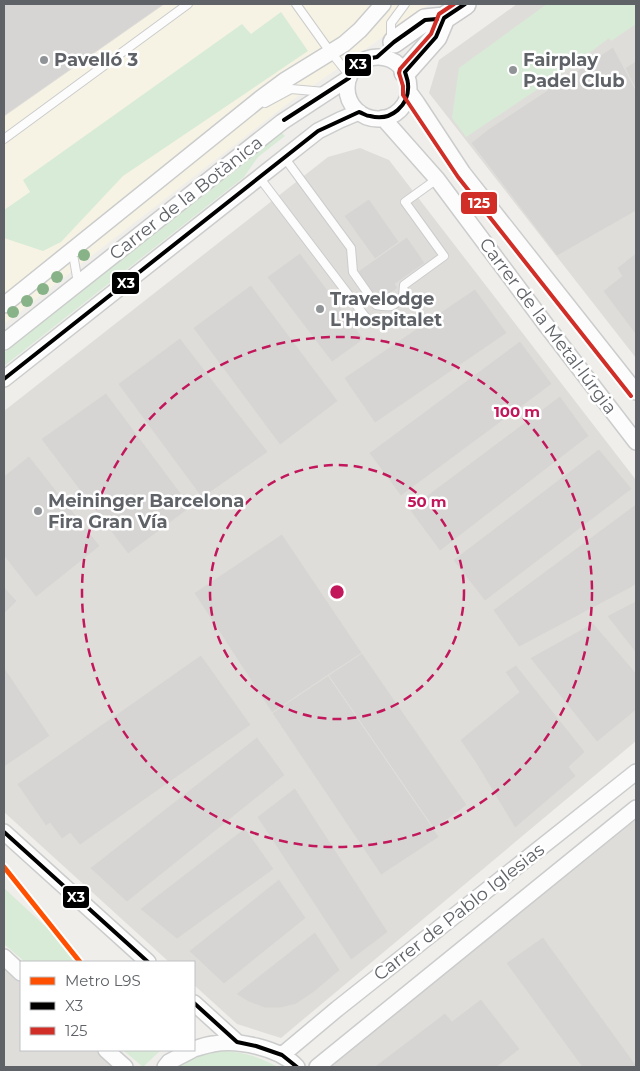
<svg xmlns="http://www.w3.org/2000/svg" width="640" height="1071" font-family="Montserrat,sans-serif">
  <rect width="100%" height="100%" fill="#efeeea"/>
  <path fill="#f7f3e4" d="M 4,4 L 430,4 L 291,101 L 4,324 Z"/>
  <path fill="#dfddda" d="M 517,4 L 636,4 L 636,358 L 429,93 L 439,60 Z
    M 360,148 L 389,160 L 636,480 L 636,741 L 281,1038 L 237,1024 L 194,985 L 194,962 L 169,962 L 4,812 L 4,411 L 328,157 Z
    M 636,808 L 636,1067 L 317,1067 Z
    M 4,958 L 21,974 L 21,1050 L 105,1050 L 125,1067 L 4,1067 Z"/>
  <path fill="#d8ebd6" d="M 547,4 L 636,4 L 636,24 L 611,41 L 609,38 L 565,71 L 466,137 L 452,118 L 459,68 Z
    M 281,12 L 308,51 L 123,176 L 61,242 L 43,251 L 4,238 L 4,210 L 30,192 L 23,180 L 242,24 L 251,34 Z
    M 282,133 L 285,136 L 258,157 L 244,177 L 4,366 L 4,353 Z
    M 4,888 L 84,962 L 25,962 L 4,944 Z
    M 123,1050 L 161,1050 L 143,1067 Z
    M 225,1051 C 247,1053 259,1057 278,1067 L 177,1067 C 194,1056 205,1054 225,1051 Z"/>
  <path fill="#d6d5d3" stroke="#deddd9" d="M 4,4 L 164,4 L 4,116 Z
    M 613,47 L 636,90 L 636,211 L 557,256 L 471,143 L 490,128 Z
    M 636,61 L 636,90 L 625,68 Z
    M 369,199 L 399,242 L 375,259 L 344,216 Z
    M 407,237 L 425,263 L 395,284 L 398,288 L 378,301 L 357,272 Z
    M 300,253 L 364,339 L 332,362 L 267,277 Z
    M 636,253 L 636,335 L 603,291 L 622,276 L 617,268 Z
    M 251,285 L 338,401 L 280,445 L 193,328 Z
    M 475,289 L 507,333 L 375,423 L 344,378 Z
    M 180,338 L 268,452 L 202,498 L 118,384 Z
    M 520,341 L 552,384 L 401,496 L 369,453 Z
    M 106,393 L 191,507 L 128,554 L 41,439 Z
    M 560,396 L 589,436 L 440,551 L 409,509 Z
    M 599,449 L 632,489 L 485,601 L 453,560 Z
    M 29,456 L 100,546 L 36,597 L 4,556 L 4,476 Z
    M 636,504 L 636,584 L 632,587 L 519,647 L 493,610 Z
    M 282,534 L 362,653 L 272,713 L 194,593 Z
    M 4,587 L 17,601 L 4,614 Z
    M 636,601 L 636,653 L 607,616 Z
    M 593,623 L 636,673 L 636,710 L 597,742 L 530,658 Z
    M 362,653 L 467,805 L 434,829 L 328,675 Z
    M 201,655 L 251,725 L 80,845 L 70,833 L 62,839 L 50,823 L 46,826 L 17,784 Z
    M 516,665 L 585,752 L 569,767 L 576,776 L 515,828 L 474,760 L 460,740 L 519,692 L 505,672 Z
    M 4,667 L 50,736 L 4,767 Z
    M 328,675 L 439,837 L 381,875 L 272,713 Z
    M 257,737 L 285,775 L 127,902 L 90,868 Z
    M 295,788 L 388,932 L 351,960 L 257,817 Z
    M 245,828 L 274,869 L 177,939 L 140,909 Z
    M 279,879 L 306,918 L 224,984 L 189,951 Z
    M 315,932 L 340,970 L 314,992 L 296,1004 L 280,1008 L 265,1008 L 249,1002 L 236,994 Z
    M 543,937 L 636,1065 L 636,1067 L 582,1067 L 506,963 Z
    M 481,999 L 520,1049 L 497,1067 L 374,1067 L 445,1013 L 452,1021 Z"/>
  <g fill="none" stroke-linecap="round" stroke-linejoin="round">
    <defs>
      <path id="lane" d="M 296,4 L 326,46 L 350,76
        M 391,40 L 391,23 L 405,4
        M 265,103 L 291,89 L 325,92
        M 4,139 L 188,4
        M 284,157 L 351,248 L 353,272 L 376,305 C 391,308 393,307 403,297 L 404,285 L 444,256 L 405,202 L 437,179
        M 259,177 L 370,323
        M 78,251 L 73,254 L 78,283"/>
      <path id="street" d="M347 88a31 31 0 1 1 62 0a31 31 0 1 1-62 0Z
        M 409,92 L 417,103 L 463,173 L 636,392
        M 383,118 L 437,179 L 546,325 L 636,442
        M 4,305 L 261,98 L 284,81 L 344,44 L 360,30 L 383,4
        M 4,342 L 282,122 L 349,78
        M 4,379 L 318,131 L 340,120 L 359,112
        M 4,832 L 148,962
        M 4,957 L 21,973
        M 194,1003 L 237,1042
        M 194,1049 C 200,1047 206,1045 213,1044 C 237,1039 280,1048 297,1067
        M 106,1050 L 125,1067
        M 282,1055 L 337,1009 L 636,772
        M 165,1067 L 169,1062 L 192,1050
        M 317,1067 L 636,808"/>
      <path id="secondary" d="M 394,42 L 425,20 L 444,18 L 465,4
        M 405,72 L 436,37 L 444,18"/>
    </defs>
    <use href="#lane" stroke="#cbcccc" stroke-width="10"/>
    <use href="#street" stroke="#cbcccc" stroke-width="18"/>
    <use href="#secondary" stroke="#cacacb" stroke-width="24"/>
    <use href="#lane" stroke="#fdfcfc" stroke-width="8"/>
    <use href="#street" stroke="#fdfcfc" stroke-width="15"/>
    <use href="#secondary" stroke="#fdfcfc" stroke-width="21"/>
    <defs>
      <path id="bus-1" d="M 284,120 L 349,78 L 356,66 L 366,59 L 377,57 L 394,42 L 425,20 L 437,19
        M 4,379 L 318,131 L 359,112 C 363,113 366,116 370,116 C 391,122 410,105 408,84 C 408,80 406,76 405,72 L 436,37 L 444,18 L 465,4
        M 4,832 L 148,962
        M 194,1003 L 237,1042 L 256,1046 L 282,1055 L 297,1067"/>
      <path id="bus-2" d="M 454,4 L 439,14 L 431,34 L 400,69 L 399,73 L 403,86 L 403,95 L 458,177 L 631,396"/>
    </defs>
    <use href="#bus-1" stroke="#fff" stroke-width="8"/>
    <use href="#bus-2" stroke="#fff" stroke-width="8"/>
    <use href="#bus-1" stroke="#000" stroke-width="4"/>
    <use href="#bus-2" stroke="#d02e26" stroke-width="4"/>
    <defs>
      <path id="metro-1" d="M 4,867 L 80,962"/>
    </defs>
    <use href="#metro-1" stroke="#fff" stroke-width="9"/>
    <use href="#metro-1" stroke="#fe5000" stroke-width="5"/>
  </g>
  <g fill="#88b388">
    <circle cx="84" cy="255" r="6"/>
    <circle cx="57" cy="277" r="6"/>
    <circle cx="43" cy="289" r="6"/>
    <circle cx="27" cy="301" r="6"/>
    <circle cx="13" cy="312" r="6"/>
  </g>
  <g fill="none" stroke="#c2185b" stroke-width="2.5" stroke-dasharray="9 6">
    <circle cx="337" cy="592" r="127"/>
    <circle cx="337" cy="592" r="255"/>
  </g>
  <g fill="#919496" stroke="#fff" stroke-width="2">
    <circle cx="44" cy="60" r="5"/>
    <circle cx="513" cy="70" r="5"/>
    <circle cx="320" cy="309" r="5"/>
    <circle cx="38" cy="511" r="5"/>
  </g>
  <g text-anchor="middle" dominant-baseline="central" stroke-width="5" stroke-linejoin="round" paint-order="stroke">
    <g font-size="18" font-weight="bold" fill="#5f6368" stroke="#fff" text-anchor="start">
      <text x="54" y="60">Pavelló 3</text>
      <text x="523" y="60">Fairplay<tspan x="523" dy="21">Padel Club</tspan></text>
      <text x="330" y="299">Travelodge<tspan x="330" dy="21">L'Hospitalet</tspan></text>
      <text x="48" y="501">Meininger Barcelona<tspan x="48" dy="21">Fira Gran Vía</tspan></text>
    </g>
    <g font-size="18" fill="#5f6368" stroke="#fff">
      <text transform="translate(186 198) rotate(-38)">Carrer de la Botànica</text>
      <text transform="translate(548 326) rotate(53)">Carrer de la Metal·lúrgia</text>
      <text transform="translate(459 912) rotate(-38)">Carrer de Pablo Iglesias</text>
    </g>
  </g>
  <circle cx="337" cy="592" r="8" fill="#c2185b" stroke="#fff" stroke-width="2.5"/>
  <g font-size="15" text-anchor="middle" font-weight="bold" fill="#c2185b" stroke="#fff" stroke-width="5" stroke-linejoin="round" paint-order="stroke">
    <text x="517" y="417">100 m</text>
    <text x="427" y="507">50 m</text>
  </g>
  <g stroke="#fff" stroke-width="2">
    <rect x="344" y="53" width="28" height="24" rx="5" fill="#000"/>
    <rect x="460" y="191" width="38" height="24" rx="5" fill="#d02e26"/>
    <rect x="111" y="271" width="29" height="24" rx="5" fill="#000"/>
    <rect x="62" y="885" width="28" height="24" rx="5" fill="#000"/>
  </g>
  <g font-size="14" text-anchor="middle" font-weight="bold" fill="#fff">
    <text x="358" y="69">X3</text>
    <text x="479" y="208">125</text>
    <text x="126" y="288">X3</text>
    <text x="76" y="902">X3</text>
  </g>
  <rect width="640" height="1071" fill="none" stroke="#5f6368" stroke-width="10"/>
  <rect x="20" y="961" width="175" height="90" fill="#ffffff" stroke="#bfc1c3"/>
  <rect x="30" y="977" width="25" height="8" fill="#fe5000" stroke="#bfc1c3"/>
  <text x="65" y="986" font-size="15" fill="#5f6368">Metro L9S</text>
  <rect x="30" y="1002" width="25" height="8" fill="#000000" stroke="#bfc1c3"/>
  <text x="65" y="1011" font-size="15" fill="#5f6368">X3</text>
  <rect x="30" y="1027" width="25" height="8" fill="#d02e26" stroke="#bfc1c3"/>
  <text x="65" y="1036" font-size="15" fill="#5f6368">125</text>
</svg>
